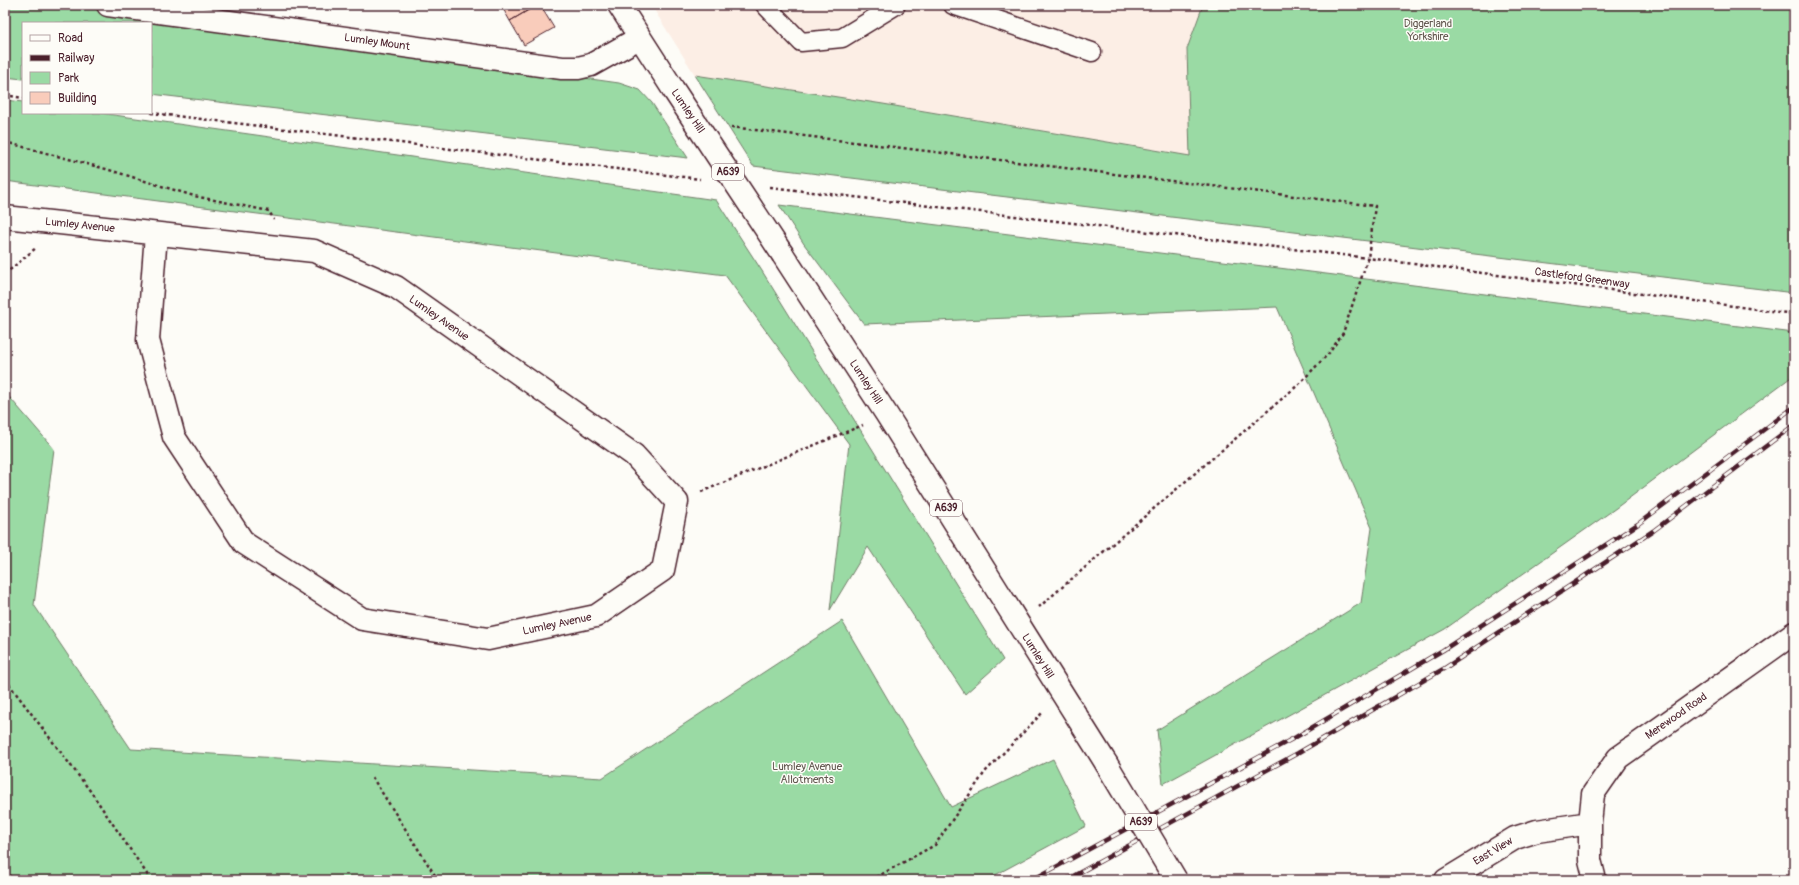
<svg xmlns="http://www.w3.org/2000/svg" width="1799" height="885" font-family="Pangolin,sans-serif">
  <rect width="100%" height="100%" fill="#fdfcf7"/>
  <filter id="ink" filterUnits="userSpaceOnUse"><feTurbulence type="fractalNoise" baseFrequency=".025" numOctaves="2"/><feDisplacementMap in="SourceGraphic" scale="8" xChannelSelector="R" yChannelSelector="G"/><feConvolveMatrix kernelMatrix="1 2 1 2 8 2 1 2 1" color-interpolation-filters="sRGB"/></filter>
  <g filter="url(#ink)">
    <path fill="#fceee5" d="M 651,5 L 1203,5 L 1187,49 L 1190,156 L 883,104 L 695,75 Z"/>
    <path fill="#9adaa4" stroke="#727c68" d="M 5,5 L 70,5 L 619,83 L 640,90 L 652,103 L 688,158 L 151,94 L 151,23 L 23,23 L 23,79 L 5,77 Z
      M 1203,5 L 1794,5 L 1794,293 L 753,166 L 695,75 L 883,104 L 1190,156 L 1187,49 Z
      M 5,100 L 23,102 L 23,113 L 100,113 L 716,200 L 762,271 L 1003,660 L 965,694 L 868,547 L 830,610 L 849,444 L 725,275 L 5,181 Z
      M 779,205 L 1794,333 L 1794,375 L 1616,508 L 1445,629 L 1163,784 L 1157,730 L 1361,603 L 1372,528 L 1277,307 L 864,324 L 804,244 Z
      M 5,392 L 54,449 L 34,605 L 131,749 L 602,778 L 842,621 L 951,807 L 1053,759 L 1086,826 L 986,880 L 5,880 Z"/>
    <path fill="#f9ccbb" stroke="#4a1f2b" d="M 501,5 L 537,5 L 510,21 Z
      M 537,5 L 540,5 L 554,28 L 524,45 L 510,21 Z"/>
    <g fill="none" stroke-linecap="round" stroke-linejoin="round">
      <defs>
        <path id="lane" d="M 765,5 L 801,42 L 842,38 L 896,5
          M 953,5 L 1092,52"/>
        <path id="street" d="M 108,5 L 562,68 L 578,68 L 591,65 L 639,38
          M 5,217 L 314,251 L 396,287 L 634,455 L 677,502 L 663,570 L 596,616 L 488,639 L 362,619 L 244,543 L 174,437 L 148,340 L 156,234
          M 1446,880 L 1515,838 L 1537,831 L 1590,823
          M 1595,880 L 1590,860 L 1590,823 L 1593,794 L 1618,758 L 1794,633"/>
        <path id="primary" d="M 619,5 L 673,89
          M 783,255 L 887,415 L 1106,763"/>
      </defs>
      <use href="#lane" stroke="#4a1f2b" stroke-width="21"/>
      <use href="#street" stroke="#4a1f2b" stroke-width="25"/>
      <use href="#primary" stroke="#4a1f2b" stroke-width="25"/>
      <path stroke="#4a1f2b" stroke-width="2.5" stroke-dasharray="3 3" stroke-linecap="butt" d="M 5,95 L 23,98
        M 151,113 L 700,179
        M 731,127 L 1375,206 L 1368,258 L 1343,333 L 1329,353 L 1298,385 L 1039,607
        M 5,142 L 106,169 L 194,196 L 269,211 L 274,220
        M 770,187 L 1368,258 L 1794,314
        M 5,274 L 37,247
        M 701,492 L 863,425
        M 5,679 L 91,792 L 151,880
        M 372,777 L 438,880
        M 871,880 L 935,845 L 985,772 L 1043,712"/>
      <use href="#lane" stroke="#fdfcf7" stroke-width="18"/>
      <use href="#street" stroke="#fdfcf7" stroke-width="22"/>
      <use href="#primary" stroke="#fdfcf7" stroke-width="22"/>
      <defs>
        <path id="rail" d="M 1032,880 L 1296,737 L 1443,650 L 1638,524 L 1794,407
          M 1066,880 L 1298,753 L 1445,668 L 1653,531 L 1794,425"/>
      </defs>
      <use href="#rail" stroke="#4a1f2b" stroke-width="4.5"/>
      <use href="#rail" stroke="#fdfcf7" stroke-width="3" stroke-dasharray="9" stroke-linecap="butt"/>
      <defs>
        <path id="primary-bridge" d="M 673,89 L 783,255
          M 1106,763 L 1176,880"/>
      </defs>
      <use href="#primary-bridge" stroke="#4a1f2b" stroke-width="25" stroke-linecap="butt"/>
      <use href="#primary-bridge" stroke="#fdfcf7" stroke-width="22"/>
    </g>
  </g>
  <g text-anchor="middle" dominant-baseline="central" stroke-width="3" stroke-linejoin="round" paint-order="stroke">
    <g fill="#fdfcf7" stroke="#806168" stroke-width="1">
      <rect x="712" y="164" width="32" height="16" rx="3"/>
      <rect x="930" y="500" width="32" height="16" rx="3"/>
      <rect x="1125" y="814" width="32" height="16" rx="3"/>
    </g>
    <g font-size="10" font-weight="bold" fill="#4a1f2b">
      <text x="728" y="172">A639</text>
      <text x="946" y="508">A639</text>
      <text x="1141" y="822">A639</text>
    </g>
    <g font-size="11" fill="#62574f" stroke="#fdfcf7">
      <text x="1428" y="23">Diggerland<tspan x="1428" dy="13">Yorkshire</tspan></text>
      <text x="807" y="766">Lumley Avenue<tspan x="807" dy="13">Allotments</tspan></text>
    </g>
    <g font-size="11" fill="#4a1f2b" stroke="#fdfcf7">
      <text transform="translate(377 42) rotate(8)">Lumley Mount</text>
      <text transform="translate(688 111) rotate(56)">Lumley Hill</text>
      <text transform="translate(80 225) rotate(6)">Lumley Avenue</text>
      <text transform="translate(1582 278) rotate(8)">Castleford Greenway</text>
      <text transform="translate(439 318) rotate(35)">Lumley Avenue</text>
      <text transform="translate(866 382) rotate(57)">Lumley Hill</text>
      <text transform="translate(557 624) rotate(-12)">Lumley Avenue</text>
      <text transform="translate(1038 656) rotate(58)">Lumley Hill</text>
      <text transform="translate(1676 716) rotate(-35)">Merewood Road</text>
      <text transform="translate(1493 851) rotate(-31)">East View</text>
    </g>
  </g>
  <rect width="1799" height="885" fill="none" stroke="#fdfcf7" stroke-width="20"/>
  <rect x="10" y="10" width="1779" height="865" fill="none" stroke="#4a1f2b" stroke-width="1.5" filter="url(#ink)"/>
  <rect x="22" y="22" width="130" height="92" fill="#fdfcf7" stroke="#b5a4a5"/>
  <rect x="30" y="35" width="20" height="6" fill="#fdfcf7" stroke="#b5a4a5"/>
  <text x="58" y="42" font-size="12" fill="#4a1f2b">Road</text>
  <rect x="30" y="55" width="20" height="6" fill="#4a1f2b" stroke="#b5a4a5"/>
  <text x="58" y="62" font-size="12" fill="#4a1f2b">Railway</text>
  <rect x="30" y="72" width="20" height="12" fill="#9adaa4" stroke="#b5a4a5"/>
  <text x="58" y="82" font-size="12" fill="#4a1f2b">Park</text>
  <rect x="30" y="92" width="20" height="12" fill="#f9ccbb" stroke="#b5a4a5"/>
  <text x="58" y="102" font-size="12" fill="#4a1f2b">Building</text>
</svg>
